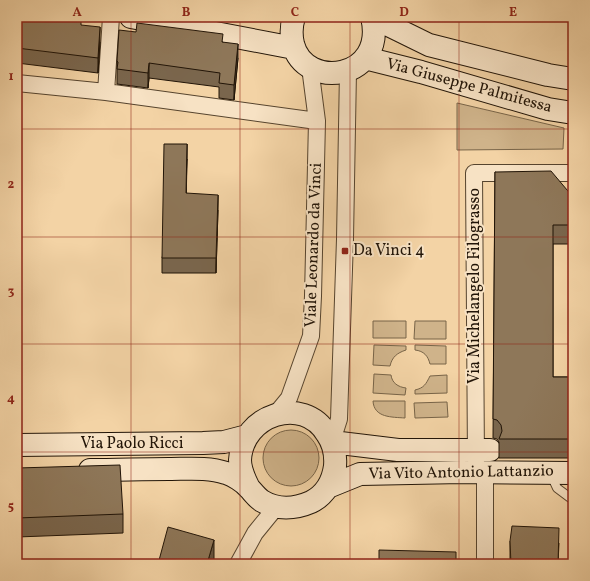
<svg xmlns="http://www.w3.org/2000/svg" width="590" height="581" font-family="Vollkorn,serif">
  <rect width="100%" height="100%" fill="#f3d3a5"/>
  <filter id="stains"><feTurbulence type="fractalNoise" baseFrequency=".005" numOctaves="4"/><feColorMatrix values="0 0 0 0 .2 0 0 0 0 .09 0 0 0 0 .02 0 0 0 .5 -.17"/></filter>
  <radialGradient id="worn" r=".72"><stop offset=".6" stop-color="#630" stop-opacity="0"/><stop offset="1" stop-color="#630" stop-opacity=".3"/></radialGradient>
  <path fill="#cfb38a" stroke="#786448" d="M 457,103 L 564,128 L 563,149 L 457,150 Z
    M 373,321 L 406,321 L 406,338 L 373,338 Z
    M 415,321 L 446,321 L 446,339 L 414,339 Z
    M 374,345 L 406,346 L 406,350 C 397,353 392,357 390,366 L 373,365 Z
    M 415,345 L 446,346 L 446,364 L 430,364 C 428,356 424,351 415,350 Z
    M 374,374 L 391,375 C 392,383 398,387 406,388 L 405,395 L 373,393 Z
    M 447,375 L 447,393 L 415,394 L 415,390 C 424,388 426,384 430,376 Z
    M 373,401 L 405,401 L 405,418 C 392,417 374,418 373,401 Z
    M 447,402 L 448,417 L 415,418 L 414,403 Z
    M263 458a28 28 0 1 1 56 0a28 28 0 1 1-56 0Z"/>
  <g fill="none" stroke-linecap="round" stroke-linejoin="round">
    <defs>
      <path id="lane" d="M 551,475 L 557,488 L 573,500"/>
      <path id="street" d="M 111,17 L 106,92 L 317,121
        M 17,83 L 106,92
        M 275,415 L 289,398 L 311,336 L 313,296 L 317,121 L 310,67
        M 332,441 L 339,419 L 345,239 L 348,71
        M 476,461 L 474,173 L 573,173
        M 238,564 L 255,533 L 277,506
        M 485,564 L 485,472"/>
      <path id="secondary" d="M 131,17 L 294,48
        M 294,17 C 291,26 291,35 293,44 C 305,91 387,80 372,17
        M 372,17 L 429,45 L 548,75 L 573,79
        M 365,58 L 421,72 L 548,109 L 573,113
        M 332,442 L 398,450 L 490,450
        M 17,445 L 203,443 L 224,442 L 247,436
        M 90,470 C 116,470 143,469 169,469 C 188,469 208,467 226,473 C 233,475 244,482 249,488 C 253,492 256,497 262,501 C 277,510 295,509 311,502 C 325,495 333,481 335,466 C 336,454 334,444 327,434 C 303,394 242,415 240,460 C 240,470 244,478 248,486
        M 328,487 L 360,474 L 462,472 L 573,473"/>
    </defs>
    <use href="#lane" stroke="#56442e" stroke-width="10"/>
    <use href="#street" stroke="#56442e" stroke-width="18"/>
    <use href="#secondary" stroke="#211407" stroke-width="24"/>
    <use href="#lane" stroke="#f7e2c4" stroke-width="8"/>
    <use href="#street" stroke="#f7e2c4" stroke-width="16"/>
    <use href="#secondary" stroke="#f7e2c4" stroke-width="22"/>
  </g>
  <path fill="#7a664d" stroke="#211407" d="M 17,17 L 81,25 L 100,42 L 98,73 L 17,63 Z
    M 136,32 L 223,42 L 238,58 L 234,100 L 219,98 L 219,87 L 149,78 L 148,88 L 117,84 L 117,61 Z
    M 187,159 L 186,193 L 218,210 L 216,273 L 162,273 L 162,258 Z
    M 495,172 L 573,197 L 573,194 L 573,244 L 553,244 L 553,377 L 571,377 L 571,458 L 499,458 L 499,442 L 497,439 L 493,438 Z
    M 17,468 L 123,514 L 123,533 L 17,537 Z
    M 510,541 L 559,543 L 558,564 L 510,564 Z"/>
  <path fill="#63533e" stroke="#211407" d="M 100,27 L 100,42 L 98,73 L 98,58 Z
    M 238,44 L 238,58 L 234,100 L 234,85 Z
    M 149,63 L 149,78 L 148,88 L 148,73 Z
    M 187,144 L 187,159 L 186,208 L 186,193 Z
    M 218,195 L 218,210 L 216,273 L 216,258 Z
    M 214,540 L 214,564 L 207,564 Z"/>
  <path fill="#8e7759" stroke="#211407" d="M 17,17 L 75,17 L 81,18 L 81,25 L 100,27 L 98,58 L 17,48 Z
    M 137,23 L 223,34 L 222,42 L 238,44 L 234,85 L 219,83 L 220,73 L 149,63 L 148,73 L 117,69 L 118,62 L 117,61 L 119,30 L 136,32 Z
    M 164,144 L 187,144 L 186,193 L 218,195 L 216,258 L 162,258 Z
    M 551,171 L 573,197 L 573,194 L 573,225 L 553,225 L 553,377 L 571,377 L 571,439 L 499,439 L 502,431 L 501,425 L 497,420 L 493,419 L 495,172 Z
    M 120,465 L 123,514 L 17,518 L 17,468 Z
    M 512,526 L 559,528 L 558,564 L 511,564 L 510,541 Z
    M 168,527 L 214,540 L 207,564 L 158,564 Z
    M 379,550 L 456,552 L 456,564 L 379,564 Z"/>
  <path fill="none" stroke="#8f2418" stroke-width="1" stroke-opacity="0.55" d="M 131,17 L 131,564M 240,17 L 240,564M 350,17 L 350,564M 459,17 L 459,564M 17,129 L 573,129M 17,237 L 573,237M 17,344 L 573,344M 17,452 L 573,452"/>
  <rect fill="#8f2418" stroke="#f7e2c4" stroke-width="1.5" x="341" y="247" width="8" height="8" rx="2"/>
  <g text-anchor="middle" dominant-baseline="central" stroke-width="4" stroke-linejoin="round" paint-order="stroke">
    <g font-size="16" fill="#211407" stroke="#f7e2c4">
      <text transform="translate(469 86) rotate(15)">Via Giuseppe Palmitessa</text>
      <text transform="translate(314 245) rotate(-88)">Viale Leonardo da Vinci</text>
      <text transform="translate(475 286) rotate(-90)">Via Michelangelo Filograsso</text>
      <text x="132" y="444">Via Paolo Ricci</text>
      <text transform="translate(461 473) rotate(-1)">Via Vito Antonio Lattanzio</text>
    </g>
    <g font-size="16" fill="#211407" stroke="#f7e2c4" text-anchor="start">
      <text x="353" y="251">Da Vinci 4</text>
    </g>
  </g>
  <rect width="590" height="581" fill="none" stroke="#f3d3a5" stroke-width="44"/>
  <rect x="22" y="22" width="546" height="537" fill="none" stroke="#8f2418" stroke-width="1.5"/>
  <g font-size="13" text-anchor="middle" font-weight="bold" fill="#8f2418">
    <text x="77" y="16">A</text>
    <text x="186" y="16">B</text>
    <text x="295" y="16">C</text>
    <text x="404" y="16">D</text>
    <text x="513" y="16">E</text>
    <text x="11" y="80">1</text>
    <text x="11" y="188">2</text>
    <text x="11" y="295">3</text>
    <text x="11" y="402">4</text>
    <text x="11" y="510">5</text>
  </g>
  <rect width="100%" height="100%" filter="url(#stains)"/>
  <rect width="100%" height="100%" fill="url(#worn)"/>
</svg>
